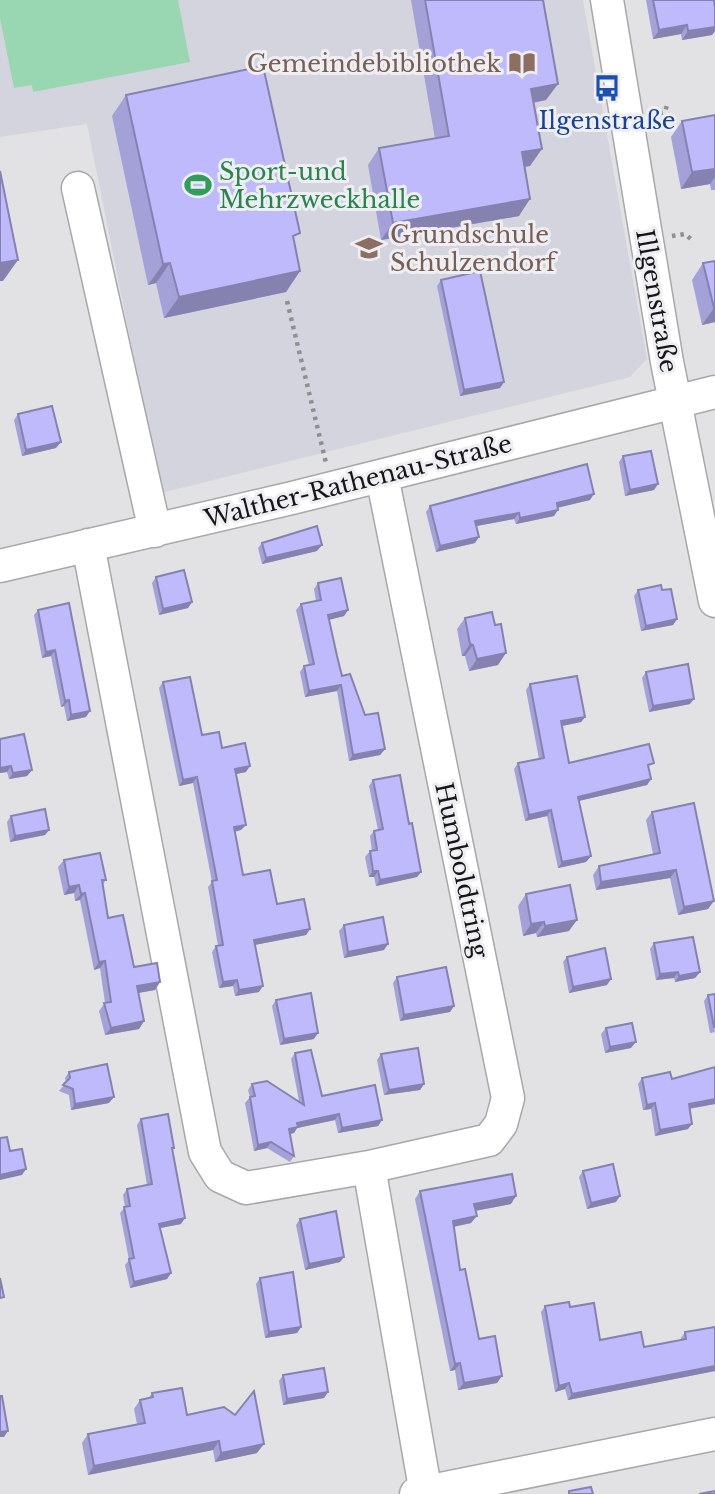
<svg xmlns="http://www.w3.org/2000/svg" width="715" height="1494" font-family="'Libre Baskerville',serif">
  <rect width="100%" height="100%" fill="#e2e2e5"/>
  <path fill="#d4d4de" d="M 0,0 L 583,0 L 647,359 L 630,377 L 161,493 L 87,124 L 0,137 Z"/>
  <path fill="#98d7b2" d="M 0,0 L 178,0 L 190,62 L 33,92 L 32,85 L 14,88 L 0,18 Z"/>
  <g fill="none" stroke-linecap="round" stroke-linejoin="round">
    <defs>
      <path id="minor" d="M 607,0 L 667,362 L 715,601
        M 78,188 L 155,531
        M 88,545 L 205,1152 L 220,1176 L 246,1188 L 369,1167 L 489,1140 L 501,1124 L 508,1098 L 382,476
        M 0,566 L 292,498 L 715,392
        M 369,1167 L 426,1494
        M 416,1494 L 715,1434"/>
    </defs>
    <use href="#minor" stroke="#a8a8ab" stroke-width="35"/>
    <path stroke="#8f8f91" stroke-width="4.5" stroke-dasharray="3.5 5" stroke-linecap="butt" d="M 651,115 L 665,112 L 667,105
      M 672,236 L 685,234 L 692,240
      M 287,301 L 326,463"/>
    <use href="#minor" stroke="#fff" stroke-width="32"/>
  </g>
  <path fill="#a4a0d8" d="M 411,0 L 543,0 L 546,100 L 533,103 L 530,166 L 524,167 L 519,216 L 381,240 L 368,165 L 379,148 L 435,139 Z
    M 646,0 L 714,0 L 715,8 L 715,31 L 712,35 L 682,40 L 681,34 L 653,39 Z
    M 126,95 L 294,242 L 300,271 L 286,292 L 164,318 L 156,283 L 148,285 L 112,116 Z
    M 715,115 L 715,190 L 711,190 L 710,184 L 681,189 L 671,137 L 682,121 Z
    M 715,261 L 715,322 L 702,325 L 692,280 L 703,263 Z
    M 441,280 L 504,382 L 500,388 L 460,396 L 437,286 Z
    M 18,414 L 56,448 L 22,456 L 14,420 Z
    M 623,456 L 654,490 L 625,496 L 619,462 Z
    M 590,500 L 558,507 L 554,516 L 516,524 L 514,519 L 477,526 L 475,543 L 436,552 L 426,512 L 430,506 Z
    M 262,543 L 317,551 L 262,564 L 258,548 Z
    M 156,577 L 192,602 L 188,608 L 159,615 L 152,583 Z
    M 318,583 L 348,610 L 344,616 L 329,620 L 342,676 L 385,749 L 380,755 L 349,761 L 337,691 L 305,697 L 300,672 L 304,666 L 309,665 L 296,610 L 301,604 L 316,601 L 314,589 Z
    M 638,590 L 662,590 L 677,619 L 673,625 L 641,631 L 634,596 Z
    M 38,610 L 86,717 L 67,721 L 64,706 L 61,707 L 51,656 L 42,658 L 34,615 Z
    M 465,618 L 498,665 L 469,671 L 465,656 L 462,656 L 457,629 Z
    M 646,672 L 690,704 L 649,712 L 642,678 Z
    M 163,682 L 202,735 L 222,748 L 246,772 L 236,774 L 241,830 L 235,832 L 243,875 L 277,904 L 310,929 L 306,935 L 255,945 L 259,992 L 235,996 L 233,986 L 219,988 L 212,952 L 216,946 L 218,946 L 208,887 L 212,882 L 193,783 L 179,786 L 159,688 Z
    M 530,684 L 585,717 L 581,722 L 562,726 L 569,763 L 649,769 L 651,779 L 647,785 L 579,801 L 591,856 L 586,862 L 558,868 L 547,816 L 525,821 L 514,769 L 518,763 L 539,759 L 526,690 Z
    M 0,739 L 32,770 L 27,776 L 9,779 L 7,772 L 0,773 Z
    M 373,780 L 409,824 L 421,872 L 417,877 L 376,886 L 374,877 L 369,877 L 365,857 L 370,851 L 372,851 L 370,836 L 374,831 L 378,830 L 369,786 Z
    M 652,812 L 708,909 L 678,915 L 670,878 L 596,890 L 593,875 L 599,866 L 653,854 L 646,820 Z
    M 11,816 L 49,830 L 45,835 L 10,842 L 7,822 Z
    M 64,860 L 106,880 L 103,884 L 108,918 L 134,967 L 160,982 L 155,990 L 138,993 L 144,1021 L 139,1029 L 105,1035 L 99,1011 L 105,1003 L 100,968 L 94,970 L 80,900 L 75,901 L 74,893 L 64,895 L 58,867 Z
    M 526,894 L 569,931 L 537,937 L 536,933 L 523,936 L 518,906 Z
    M 344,925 L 384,950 L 344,958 L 339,931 Z
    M 654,943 L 700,972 L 695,978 L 675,982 L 674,978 L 656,980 L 650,949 Z
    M 567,957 L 607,985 L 569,993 L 563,962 Z
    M 397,977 L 454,1006 L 450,1012 L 400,1021 L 393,983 Z
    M 708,995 L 715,1032 L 710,1033 L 704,1001 Z
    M 276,1000 L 314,1039 L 280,1045 L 272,1006 Z
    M 606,1028 L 631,1048 L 605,1053 L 601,1034 Z
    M 295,1053 L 322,1096 L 382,1120 L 378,1126 L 338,1133 L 335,1120 L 297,1128 L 294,1133 L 290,1134 L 294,1156 L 290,1162 L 267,1148 L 254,1151 L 245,1103 L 250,1097 L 248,1090 L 252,1084 L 299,1101 L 291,1059 Z
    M 381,1054 L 424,1084 L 420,1090 L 384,1095 L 377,1060 Z
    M 715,1067 L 715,1104 L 690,1109 L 688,1129 L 655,1136 L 651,1109 L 643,1110 L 638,1084 L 642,1078 L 672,1079 Z
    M 69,1072 L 109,1103 L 71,1110 L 69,1095 L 59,1091 L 66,1083 L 65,1078 Z
    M 141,1119 L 174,1148 L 172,1150 L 181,1224 L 160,1228 L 171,1273 L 167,1279 L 130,1288 L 125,1265 L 129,1260 L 120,1213 L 125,1207 L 123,1195 L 127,1189 L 147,1185 L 137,1125 Z
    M 583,1171 L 616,1202 L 587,1209 L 579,1177 Z
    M 420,1191 L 511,1204 L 475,1211 L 471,1223 L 454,1227 L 460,1270 L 479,1339 L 497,1383 L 458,1390 L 455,1370 L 450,1371 L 415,1199 Z
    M 300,1219 L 344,1257 L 340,1262 L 305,1270 L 296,1225 Z
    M 260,1278 L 301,1327 L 297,1333 L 265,1338 L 256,1284 Z
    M 545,1306 L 570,1307 L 600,1340 L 644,1347 L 681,1340 L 681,1338 L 685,1332 L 715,1327 L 715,1371 L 568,1400 L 565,1389 L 555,1392 L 541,1312 Z
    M 283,1375 L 328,1392 L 324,1398 L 283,1405 L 279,1381 Z
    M 152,1393 L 187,1415 L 257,1453 L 215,1462 L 213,1450 L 88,1475 L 82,1443 L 88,1434 L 137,1424 L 134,1409 L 140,1400 L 149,1398 Z"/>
  <path fill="#8682b0" d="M 687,25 L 681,34 L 653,39 L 659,30 Z
    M 715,27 L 715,31 L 712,35 L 682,40 L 688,31 Z
    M 558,84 L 546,100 L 519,105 L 531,89 Z
    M 542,149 L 530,166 L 510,169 L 522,152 Z
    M 715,169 L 715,177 L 710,184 L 681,189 L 692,172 Z
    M 530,199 L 519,216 L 381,240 L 393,223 Z
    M 18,260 L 3,281 L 0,281 L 0,263 Z
    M 170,263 L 156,283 L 148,285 L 163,264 Z
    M 300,271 L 286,292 L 164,318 L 179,297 Z
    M 714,308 L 715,308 L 715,322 L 702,325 Z
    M 504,382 L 500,388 L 460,396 L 464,390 Z
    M 61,442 L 56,448 L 22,456 L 26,450 Z
    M 658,484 L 654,490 L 625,496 L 630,490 Z
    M 594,494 L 590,500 L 553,509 L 557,503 Z
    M 558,510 L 554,516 L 516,524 L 520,518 Z
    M 519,513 L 514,519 L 471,527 L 475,521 Z
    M 479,537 L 475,543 L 436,552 L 440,546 Z
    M 322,545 L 317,551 L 262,564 L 266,558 Z
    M 192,602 L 188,608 L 159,615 L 163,609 Z
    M 348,610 L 344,616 L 324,621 L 328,615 Z
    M 677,619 L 673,625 L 641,631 L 646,626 Z
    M 470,644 L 473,645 L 465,656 L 462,656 Z
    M 55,650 L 51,656 L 42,658 L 46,652 Z
    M 506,653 L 498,665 L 469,671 L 477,659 Z
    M 341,685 L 337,691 L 305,697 L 309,691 Z
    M 694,699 L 690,704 L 649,712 L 653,706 Z
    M 69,700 L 64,706 L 61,707 L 65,701 Z
    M 90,711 L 86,717 L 67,721 L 71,715 Z
    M 585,717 L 581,722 L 557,727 L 561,721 Z
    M 385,749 L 380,755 L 349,761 L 353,755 Z
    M 11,766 L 7,772 L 0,773 L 0,768 Z
    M 250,766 L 246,772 L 231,775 L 235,769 Z
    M 32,770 L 27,776 L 9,779 L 13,773 Z
    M 197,777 L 193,783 L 179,786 L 183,780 Z
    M 651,779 L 647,785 L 574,802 L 578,797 Z
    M 551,810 L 547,816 L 525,821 L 529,815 Z
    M 246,825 L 241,830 L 230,832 L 234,827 Z
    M 49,830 L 45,835 L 10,842 L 15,836 Z
    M 591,856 L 586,862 L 558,868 L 562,862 Z
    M 676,870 L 670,878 L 596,890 L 601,882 Z
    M 373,871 L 378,871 L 374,877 L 369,877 Z
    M 421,872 L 417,877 L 376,886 L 380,880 Z
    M 79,885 L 74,893 L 64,895 L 69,887 Z
    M 85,893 L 80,900 L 75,901 L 81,894 Z
    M 714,901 L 708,909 L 678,915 L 684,907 Z
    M 577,920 L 569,931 L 537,937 L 545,926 Z
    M 544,922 L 536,933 L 523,936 L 531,924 Z
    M 310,929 L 306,935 L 249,946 L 254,940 Z
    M 388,944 L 384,950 L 344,958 L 348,952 Z
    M 105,961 L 100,968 L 94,970 L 99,962 Z
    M 678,972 L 674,978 L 656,980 L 660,974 Z
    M 700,972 L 695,978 L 675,982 L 679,976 Z
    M 611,979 L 607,985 L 569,993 L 573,987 Z
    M 237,980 L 233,986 L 219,988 L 223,982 Z
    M 160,982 L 155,990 L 132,994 L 137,986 Z
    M 263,986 L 259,992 L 235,996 L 239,990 Z
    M 454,1006 L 450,1012 L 400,1021 L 404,1015 Z
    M 144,1021 L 139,1029 L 105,1035 L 111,1028 Z
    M 318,1033 L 314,1039 L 280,1045 L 284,1039 Z
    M 636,1042 L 631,1048 L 605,1053 L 610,1047 Z
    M 424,1084 L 420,1090 L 384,1095 L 389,1090 Z
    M 114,1097 L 109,1103 L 71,1110 L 75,1104 Z
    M 715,1099 L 715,1104 L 685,1109 L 689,1104 Z
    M 655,1103 L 651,1109 L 643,1110 L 647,1105 Z
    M 339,1114 L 335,1120 L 297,1128 L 294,1133 L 285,1135 L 289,1129 L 297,1123 Z
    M 382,1120 L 378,1126 L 338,1133 L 342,1128 Z
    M 692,1124 L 688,1129 L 655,1136 L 660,1130 Z
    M 271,1142 L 267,1148 L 254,1151 L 258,1145 Z
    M 26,1169 L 22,1175 L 0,1180 L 0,1175 Z
    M 516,1196 L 511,1204 L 469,1212 L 474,1204 Z
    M 620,1196 L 616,1202 L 587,1209 L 591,1203 Z
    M 477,1216 L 471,1223 L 447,1228 L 453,1221 Z
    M 185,1218 L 181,1224 L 155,1229 L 159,1224 Z
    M 344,1257 L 340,1262 L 305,1270 L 309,1264 Z
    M 171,1273 L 167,1279 L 130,1288 L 134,1282 Z
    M 301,1327 L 297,1333 L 265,1338 L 269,1332 Z
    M 460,1363 L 455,1370 L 450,1371 L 455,1364 Z
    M 715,1366 L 715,1371 L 568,1400 L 572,1394 Z
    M 502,1376 L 497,1383 L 458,1390 L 464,1383 Z
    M 569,1383 L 565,1389 L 555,1392 L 559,1386 Z
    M 328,1392 L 324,1398 L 283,1405 L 287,1399 Z
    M 8,1431 L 4,1437 L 0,1437 L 0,1432 Z
    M 219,1441 L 213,1450 L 88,1475 L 94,1466 Z
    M 264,1444 L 257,1453 L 215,1462 L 221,1453 Z"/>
  <path fill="#bfbafb" stroke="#8682b0" stroke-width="2" d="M 425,0 L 543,0 L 558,84 L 531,89 L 542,149 L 522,152 L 530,199 L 393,223 L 379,148 L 449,136 Z
    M 653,0 L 714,0 L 715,8 L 715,27 L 688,31 L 687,25 L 659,30 Z
    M 263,66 L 300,233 L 293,236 L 300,271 L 179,297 L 170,263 L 163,264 L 126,95 Z
    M 715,115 L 715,169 L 692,172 L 682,121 Z
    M 0,171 L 18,260 L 0,263 Z
    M 715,261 L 715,308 L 714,308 L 703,263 Z
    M 480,271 L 504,382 L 464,390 L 441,280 Z
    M 52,406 L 61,442 L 26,450 L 18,414 Z
    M 651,451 L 658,484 L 630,490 L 623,456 Z
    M 587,464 L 594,494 L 557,503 L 558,510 L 520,518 L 519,513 L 475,521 L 479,537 L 440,546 L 430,506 Z
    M 317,526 L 322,545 L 266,558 L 262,543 Z
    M 184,570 L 192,602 L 163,609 L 156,577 Z
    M 341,578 L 348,610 L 328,615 L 337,656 L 342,676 L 350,674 L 365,715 L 378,713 L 385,749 L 353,755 L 341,685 L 309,691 L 304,666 L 314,664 L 301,604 L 321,600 L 318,583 Z
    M 661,585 L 662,590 L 671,589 L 677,619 L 646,626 L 638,590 Z
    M 69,603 L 90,711 L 71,715 L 69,700 L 65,701 L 55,650 L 46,652 L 38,610 Z
    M 492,612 L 495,625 L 501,624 L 506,653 L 477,659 L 473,645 L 470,644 L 465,618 Z
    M 688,664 L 694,699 L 653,706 L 646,672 Z
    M 577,676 L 585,717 L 561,721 L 569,763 L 649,744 L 654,763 L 648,765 L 651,779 L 578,797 L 591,856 L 562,862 L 551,810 L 529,815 L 518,763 L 544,758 L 530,684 Z
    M 190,677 L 202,735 L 219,732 L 222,748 L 245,743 L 250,766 L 235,769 L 246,825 L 234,827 L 243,875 L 270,870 L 277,904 L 304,899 L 310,929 L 254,940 L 263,986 L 239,990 L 237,980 L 223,982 L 216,946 L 223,945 L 212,881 L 217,880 L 197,777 L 183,780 L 163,682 Z
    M 24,734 L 32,770 L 13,773 L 11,766 L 0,768 L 0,739 Z
    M 400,775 L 409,824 L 412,823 L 421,872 L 380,880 L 378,871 L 373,871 L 370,851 L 377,850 L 374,831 L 383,829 L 373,780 Z
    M 694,803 L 714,901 L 684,907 L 676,870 L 601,882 L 599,866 L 660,853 L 652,812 Z
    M 45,809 L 49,830 L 15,836 L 11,816 Z
    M 100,853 L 106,880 L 102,880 L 108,918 L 123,915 L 134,967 L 157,963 L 160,982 L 137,986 L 144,1021 L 111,1028 L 104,1003 L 111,1002 L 105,961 L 99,962 L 85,893 L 81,894 L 79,885 L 69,887 L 64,860 Z
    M 570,885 L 577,920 L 545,926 L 544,922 L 531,924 L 526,894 Z
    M 383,917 L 388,944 L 348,952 L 344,925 Z
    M 693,937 L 700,972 L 679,976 L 678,972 L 660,974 L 654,943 Z
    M 605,948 L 611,979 L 573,987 L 567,957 Z
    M 446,967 L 454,1006 L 404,1015 L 397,977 Z
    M 311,993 L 318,1033 L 284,1039 L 276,1000 Z
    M 715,994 L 715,1027 L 714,1027 L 708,995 Z
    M 632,1023 L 636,1042 L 610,1047 L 606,1028 Z
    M 418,1048 L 424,1084 L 389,1090 L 381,1054 Z
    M 311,1050 L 322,1096 L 375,1085 L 382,1120 L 342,1128 L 339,1114 L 297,1123 L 298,1127 L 289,1129 L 294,1156 L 271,1142 L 258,1145 L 250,1097 L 255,1096 L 252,1084 L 267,1081 L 304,1105 L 295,1053 Z
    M 107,1064 L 114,1097 L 75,1104 L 73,1089 L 63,1085 L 70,1078 L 69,1072 Z
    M 715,1067 L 715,1099 L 689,1104 L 692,1124 L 660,1130 L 655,1103 L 647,1105 L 642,1078 L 670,1072 L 672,1079 Z
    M 168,1114 L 174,1148 L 172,1148 L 185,1218 L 159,1224 L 171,1273 L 134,1282 L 129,1259 L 134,1258 L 124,1207 L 130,1206 L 127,1189 L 152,1184 L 141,1119 Z
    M 7,1137 L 10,1151 L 22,1149 L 26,1169 L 0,1175 L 0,1138 Z
    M 613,1164 L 620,1196 L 591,1203 L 583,1171 Z
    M 512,1174 L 516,1196 L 474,1204 L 477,1216 L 453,1221 L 460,1270 L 465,1269 L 479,1339 L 495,1336 L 502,1376 L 464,1383 L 460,1363 L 455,1364 L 420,1191 Z
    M 336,1211 L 344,1257 L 309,1264 L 300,1219 Z
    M 293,1272 L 301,1327 L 269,1332 L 260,1278 Z
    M 0,1278 L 4,1297 L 0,1298 Z
    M 569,1302 L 570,1307 L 594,1303 L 600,1340 L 641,1332 L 644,1347 L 686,1339 L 685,1332 L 715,1327 L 715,1366 L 572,1394 L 569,1383 L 559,1386 L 545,1306 Z
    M 324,1368 L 328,1392 L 287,1399 L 283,1375 Z
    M 182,1388 L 187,1415 L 224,1407 L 235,1415 L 254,1391 L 264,1444 L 221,1453 L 219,1441 L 94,1466 L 88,1434 L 145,1423 L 140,1400 L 153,1397 L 152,1393 Z
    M 0,1396 L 2,1396 L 8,1431 L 0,1432 Z
    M 591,1487 L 593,1494 L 569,1494 L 569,1491 Z
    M 715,1491 L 715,1494 L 699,1494 Z"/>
  <defs>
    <symbol id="library-bare" viewBox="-9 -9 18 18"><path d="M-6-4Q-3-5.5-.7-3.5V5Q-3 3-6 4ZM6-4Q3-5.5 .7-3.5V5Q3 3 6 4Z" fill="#8d6e63" stroke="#efeff3" stroke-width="2.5" paint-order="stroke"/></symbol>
    <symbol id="bus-bare" viewBox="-9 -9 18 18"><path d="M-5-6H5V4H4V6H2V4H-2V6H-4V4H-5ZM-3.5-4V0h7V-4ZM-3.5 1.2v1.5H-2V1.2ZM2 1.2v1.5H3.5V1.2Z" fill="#1a4fb4" stroke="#efeff3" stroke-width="2.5" paint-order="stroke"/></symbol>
    <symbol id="stadium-bare" viewBox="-9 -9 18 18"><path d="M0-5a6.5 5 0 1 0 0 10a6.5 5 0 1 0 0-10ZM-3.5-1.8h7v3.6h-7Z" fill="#2e9e5b" stroke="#efeff3" stroke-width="2.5" paint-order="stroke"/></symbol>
    <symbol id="school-bare" viewBox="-9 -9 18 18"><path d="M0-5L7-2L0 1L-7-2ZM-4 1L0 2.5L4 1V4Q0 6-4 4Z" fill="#8d6e63" stroke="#efeff3" stroke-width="2.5" paint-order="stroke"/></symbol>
  </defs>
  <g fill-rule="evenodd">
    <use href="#library-bare" x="503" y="44" width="38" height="38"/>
    <use href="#bus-bare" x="588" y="69" width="38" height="38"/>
    <use href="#stadium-bare" x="179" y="166" width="38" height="38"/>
    <use href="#school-bare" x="350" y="229" width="38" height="38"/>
  </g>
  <g text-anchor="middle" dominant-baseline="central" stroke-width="6" stroke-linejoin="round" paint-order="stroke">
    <g font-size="24" fill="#785e54" stroke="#efeff3" text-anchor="end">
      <text x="501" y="63">Gemeindebibliothek</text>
      <text x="390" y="234" text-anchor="start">Grundschule<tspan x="390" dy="28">Schulzendorf</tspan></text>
    </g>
    <g font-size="24" fill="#164399" stroke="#efeff3">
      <text x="607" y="120">Ilgenstraße</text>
    </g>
    <g font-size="24" fill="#27864d" stroke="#efeff3" text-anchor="start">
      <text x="219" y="171">Sport-und<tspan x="219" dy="28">Mehrzweckhalle</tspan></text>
    </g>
    <g font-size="24" fill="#161617" stroke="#efeff3">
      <text transform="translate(657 301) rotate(80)">Illgenstraße</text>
      <text transform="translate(358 481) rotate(-14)">Walther-Rathenau-Straße</text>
      <text transform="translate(462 870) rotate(78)">Humboldtring</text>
    </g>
  </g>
</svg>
